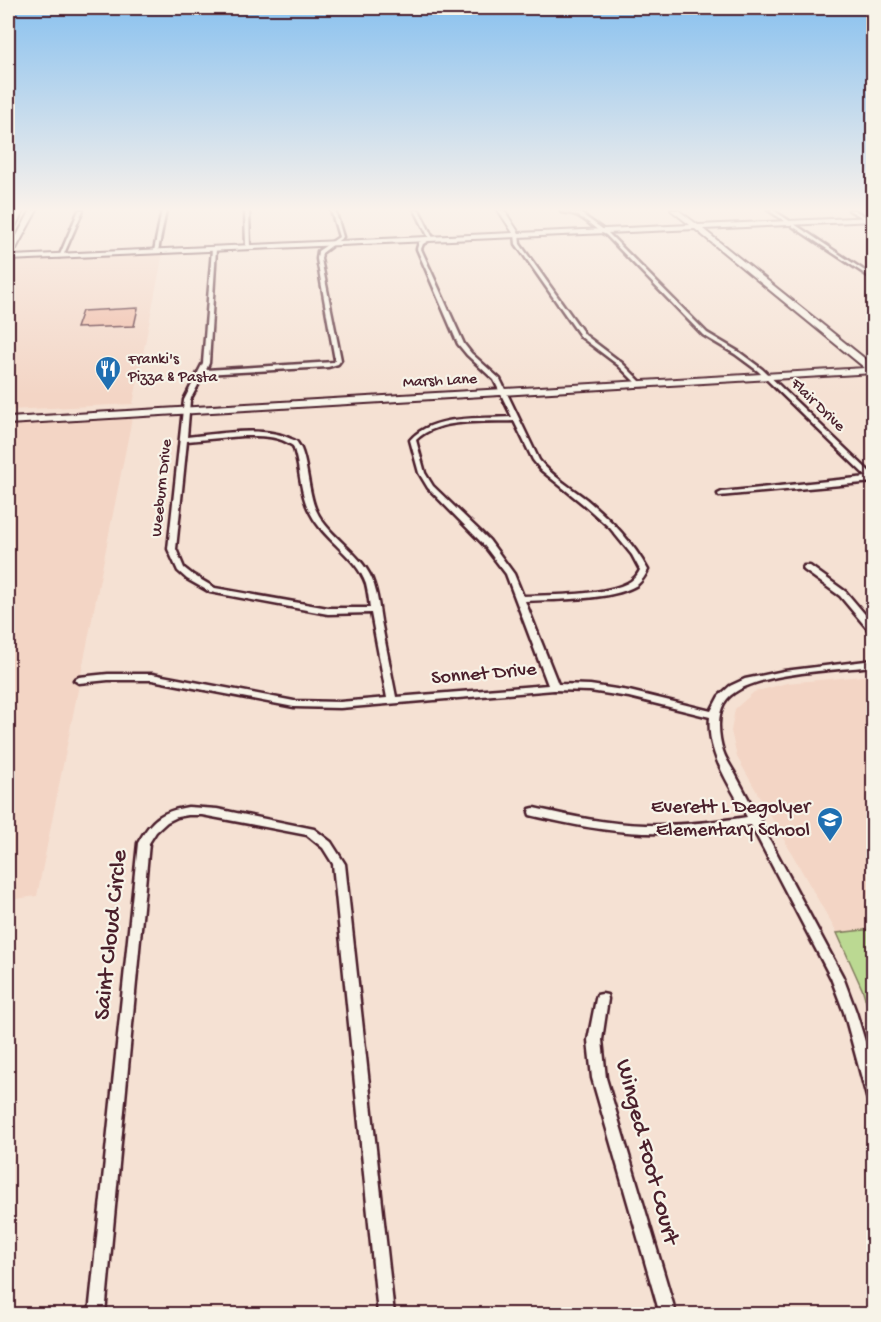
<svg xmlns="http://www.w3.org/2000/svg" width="881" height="1322" font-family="'Gochi Hand',sans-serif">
  <rect width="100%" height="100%" fill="#f5e1d3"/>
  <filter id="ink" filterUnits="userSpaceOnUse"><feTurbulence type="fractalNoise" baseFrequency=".0167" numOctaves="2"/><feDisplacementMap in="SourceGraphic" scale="12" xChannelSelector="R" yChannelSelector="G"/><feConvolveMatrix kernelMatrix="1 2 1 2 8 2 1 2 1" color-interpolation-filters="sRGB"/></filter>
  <g filter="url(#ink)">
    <path fill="#f3d5c5" d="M 163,253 L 133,404 L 8,410 L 8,269 L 12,260 Z
      M 132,418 L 37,896 L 8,900 L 8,426 Z
      M 873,675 L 873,929 L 837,933 L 737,757 L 731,731 L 735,709 L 754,692 L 787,683 Z"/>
    <path fill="#bbd992" stroke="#827c5e" stroke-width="1.5" d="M 873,929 L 874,929 L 873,1026 L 863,991 L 837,933 Z"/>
    <path fill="#efb8a3" stroke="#4a1f2b" stroke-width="1.5" d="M 138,308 L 134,326 L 76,328 L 82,311 Z"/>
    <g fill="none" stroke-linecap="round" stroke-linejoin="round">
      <defs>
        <path id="street" d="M 79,210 L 83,210 L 63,256 L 59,257 Z
          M 162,210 L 166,210 L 158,251 L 156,252 L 154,251 Z
          M 245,210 L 249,210 L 250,247 L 248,248 L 246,247 Z
          M 331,210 L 335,210 L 343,237 L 322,253 L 321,259 L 341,360 L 338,364 L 328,367 L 204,374 L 190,400 L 187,437 C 215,434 266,425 291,439 C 294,440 297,441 298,444 C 307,454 308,494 316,510 C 329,539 365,554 374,585 C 378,597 379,609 381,621 C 386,646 391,672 396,697 L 548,685 L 506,574 L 483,544 L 428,488 L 419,473 L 410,440 C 432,414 481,419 512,417 L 494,380 L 467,355 L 458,344 L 417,249 L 419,242 L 429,238 L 415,210 L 419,210 L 433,238 L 423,244 L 421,249 L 464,344 L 471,353 L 500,379 L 539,460 C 552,476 570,487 586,499 C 611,520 632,541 648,570 C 645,576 642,581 637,585 C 611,601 555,599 525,601 L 558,684 L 590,685 L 629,691 L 711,711 L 719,696 L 730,686 L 745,679 L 784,671 L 874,660 L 874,666 C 838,670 750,672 727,699 C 716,712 718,735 723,751 C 725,758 730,765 734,772 C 742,787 750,802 758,817 L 761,820 L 760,822 L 843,977 L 856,1012 L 874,1071 L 874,1103 L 869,1102 L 867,1097 L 844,1012 L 831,978 L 751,825 C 716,829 680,834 644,833 C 607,832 570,824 534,816 L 530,815 L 529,812 L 530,809 L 534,808 C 570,816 607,824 645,825 C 679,826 713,822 747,817 C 731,786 706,754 710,717 L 629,697 L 590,691 L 554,690 L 340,708 L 294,707 L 152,680 L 108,680 L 79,683 L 74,680 L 79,677 L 108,674 L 152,674 L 294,701 L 340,702 L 387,698 L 371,613 L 328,614 L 210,592 L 187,579 L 178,571 L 168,549 L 184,400 L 203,363 L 212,249 L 214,248 L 216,249 L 209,363 L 206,370 L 334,362 L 335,360 L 317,259 L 318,251 L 339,237 ZM 514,421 L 533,460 L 541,470 L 583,504 L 610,528 L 632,555 L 640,570 C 638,574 635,578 631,581 C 608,596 551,595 523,596 L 514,574 L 489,540 L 433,486 L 425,473 L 416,440 C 437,418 485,422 514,421 ZM 242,436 C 261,436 278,435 293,446 C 301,468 299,493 311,514 C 324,540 357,557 366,584 C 368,592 369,600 370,608 L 328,608 L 215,588 L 193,575 L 184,568 L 176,549 L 187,441 Z
          M 561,210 L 580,213 L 608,233 L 707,333 L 739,352 L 762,369 L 874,476 L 874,482 L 719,496 L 718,494 L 722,492 L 867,477 L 758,371 L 735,354 L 703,335 L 606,235 C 596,230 589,222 580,217 C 574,213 567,213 561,212 Z
          M 768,210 L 773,210 L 874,277 L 874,280 Z
          M 849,210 L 854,210 L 874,221 L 874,224 Z
          M 515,234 L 519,235 L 520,244 L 585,335 L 622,363 L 643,384 L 643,386 L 639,386 L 618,365 L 581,337 L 516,244 Z
          M 804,566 L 810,566 L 846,592 L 874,625 L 874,633 L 871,633 L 840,596 L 804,570 L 803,568 Z
          M 188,807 L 217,809 L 314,829 L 331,842 L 345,864 L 394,1314 L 378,1314 L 333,864 L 323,848 L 307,835 L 202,815 L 188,815 L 177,817 L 167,822 L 156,832 L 149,843 L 105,1314 L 89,1314 L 138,843 C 152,819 160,812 188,807 Z
          M 602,994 L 607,995 L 608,999 L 602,1040 L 606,1078 L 676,1314 L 660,1314 L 592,1078 L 588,1040 L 596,999 L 597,995 Z"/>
        <path id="secondary" d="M 18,210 L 24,210 L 11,234 L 8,236 L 8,229 Z
          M 31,210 L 37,210 L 12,256 L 513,233 L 498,210 L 504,210 L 519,233 L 690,225 L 671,210 L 678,210 L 698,225 L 874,217 L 874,221 L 703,229 L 874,366 L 874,373 L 8,424 L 8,418 L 865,368 L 695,229 L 8,260 L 8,252 Z"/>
      </defs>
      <use href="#street" stroke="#4a1f2b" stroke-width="5"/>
      <use href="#secondary" stroke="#4a1f2b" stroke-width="4"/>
      <use href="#street" fill="#f7f3e8" fill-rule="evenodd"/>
      <use href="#secondary" fill="#f7f3e8" fill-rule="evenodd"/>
    </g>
  </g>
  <linearGradient id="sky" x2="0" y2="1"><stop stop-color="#89c1ef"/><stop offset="0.53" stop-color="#faf2eb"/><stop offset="1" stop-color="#faf2eb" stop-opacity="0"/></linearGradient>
  <rect width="881" height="395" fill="url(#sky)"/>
  <defs>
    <symbol id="restaurant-pin" viewBox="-11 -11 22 30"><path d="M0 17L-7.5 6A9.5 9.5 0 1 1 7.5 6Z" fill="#1f6fb2" stroke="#f7f3e8"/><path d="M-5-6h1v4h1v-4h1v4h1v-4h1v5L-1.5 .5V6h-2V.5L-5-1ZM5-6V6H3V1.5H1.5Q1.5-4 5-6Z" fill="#fff"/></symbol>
    <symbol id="school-pin" viewBox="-11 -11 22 30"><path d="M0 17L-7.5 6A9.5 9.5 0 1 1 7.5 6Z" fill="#1f6fb2" stroke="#f7f3e8"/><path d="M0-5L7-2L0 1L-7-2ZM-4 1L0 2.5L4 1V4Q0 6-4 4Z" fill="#fff"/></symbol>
  </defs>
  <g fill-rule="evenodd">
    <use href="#restaurant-pin" x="93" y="354" width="30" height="40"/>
    <use href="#school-pin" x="815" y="805" width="30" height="40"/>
  </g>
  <g text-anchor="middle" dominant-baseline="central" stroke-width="4.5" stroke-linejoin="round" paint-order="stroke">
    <g font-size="16" fill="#4a1f2b" stroke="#f7f3e8" text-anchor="start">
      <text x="128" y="360">Franki's<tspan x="128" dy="18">Pizza &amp; Pasta</tspan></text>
    </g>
    <g font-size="16" fill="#4a1f2b" stroke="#f7f3e8">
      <text transform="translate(440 382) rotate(-3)">Marsh Lane</text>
      <text transform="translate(817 406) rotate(44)">Flair Drive</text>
      <text transform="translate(163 488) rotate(-84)">Weeburn Drive</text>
    </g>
    <g font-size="20" fill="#4a1f2b" stroke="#f7f3e8">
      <text transform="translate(484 675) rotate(-5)">Sonnet Drive</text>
    </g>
    <g font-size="20" fill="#4a1f2b" stroke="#f7f3e8" text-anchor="end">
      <text x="810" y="808">Everett L Degolyer<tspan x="810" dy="23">Elementary School</tspan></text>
    </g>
    <g font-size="24" fill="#4a1f2b" stroke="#f7f3e8">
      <text transform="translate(112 935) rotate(-84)">Saint Cloud Circle</text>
      <text transform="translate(646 1152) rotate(75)">Winged Foot Court</text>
    </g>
  </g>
  <rect width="881" height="1322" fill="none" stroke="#f7f3e8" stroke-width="30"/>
  <rect x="15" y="15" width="851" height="1292" fill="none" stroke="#4a1f2b" stroke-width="2" filter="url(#ink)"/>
</svg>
